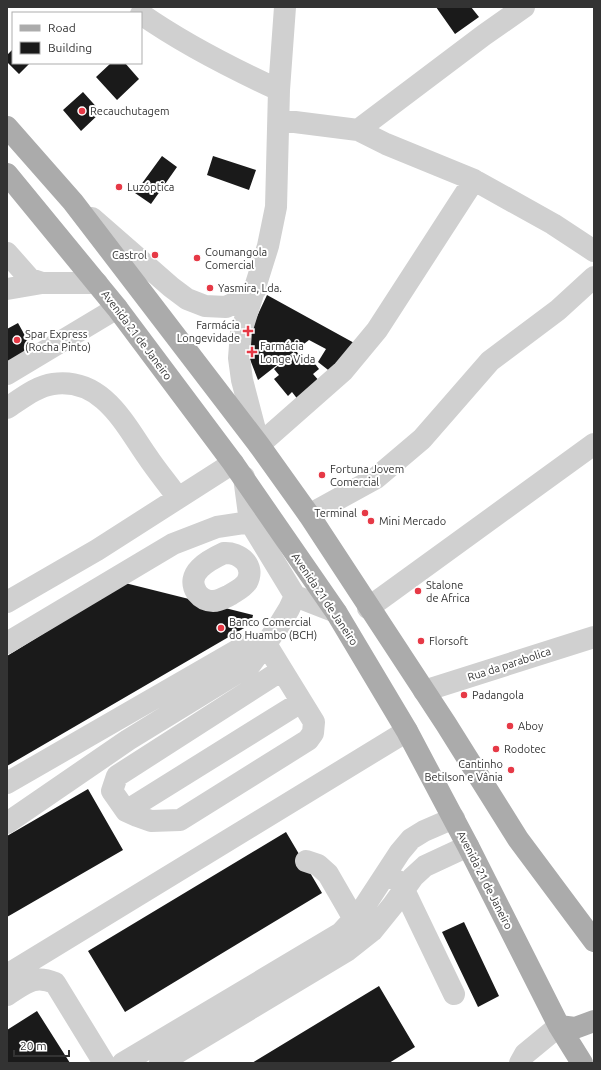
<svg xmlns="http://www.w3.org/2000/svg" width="601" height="1070" font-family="Ubuntu,sans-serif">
  <rect width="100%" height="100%" fill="#fff"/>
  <path fill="#1a1a1a" d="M 436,7 L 471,7 L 479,17 L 455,34 Z
    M 13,49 L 13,63 L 30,63 L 19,74 L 7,62 L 7,55 Z
    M 111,63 L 125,63 L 139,79 L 117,100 L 96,77 Z
    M 83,92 L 101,112 L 81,131 L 63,110 Z
    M 162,156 L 177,167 L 151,204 L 135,193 Z
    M 213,156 L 256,170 L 249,190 L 207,175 Z
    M 267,295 L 356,344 L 332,373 L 318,362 L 326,349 L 309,340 L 258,380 L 244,344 Z
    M 18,323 L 33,350 L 7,365 L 7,329 Z
    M 296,351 L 307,364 L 312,360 L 319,369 L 313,374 L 321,383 L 299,401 L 292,392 L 288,396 L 274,379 L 279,375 L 274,369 Z
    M 125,583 L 253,615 L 251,624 L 7,766 L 7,656 Z
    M 88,789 L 123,850 L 7,917 L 7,836 Z
    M 286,832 L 322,893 L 125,1012 L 88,951 Z
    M 464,922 L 499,996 L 478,1007 L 442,932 Z
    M 379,986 L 415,1047 L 389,1063 L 252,1063 Z
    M 37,1011 L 70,1063 L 7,1063 L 7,1030 Z"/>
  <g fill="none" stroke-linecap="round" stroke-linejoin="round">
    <path stroke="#d0d0d0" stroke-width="22" d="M 285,7 L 279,90 L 276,207 L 268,246 L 241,332 L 239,358 L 242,380 L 259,445 L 343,371 L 377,330 L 474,180
      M 141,14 C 184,44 231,68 279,90
      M 279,120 L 358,130 L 386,144 L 474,180 L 553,224 L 594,251
      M 358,130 L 484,35 L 524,7
      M 92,218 L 171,287 L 187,299 L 205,306 L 226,307 L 245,298 L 256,289
      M 7,253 L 30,279 L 42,283 L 97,283
      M 7,289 L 42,283
      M 7,374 L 117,308
      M 7,408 C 21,399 37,386 53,384 C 102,377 124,423 147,456 C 157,471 168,484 178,498
      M 244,477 L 250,522 L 295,596 L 336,612
      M 309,515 L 376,478 L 422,439 L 490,361 L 558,310 L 594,277
      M 224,553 C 239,552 256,565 247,582 C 243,588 236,591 230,595 C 224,598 219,601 213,601 C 206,601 201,598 197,593 C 184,573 209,560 224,553 Z
      M 7,602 L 97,550 L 233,463
      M 368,608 L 594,444
      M 7,643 L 173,544 L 217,527 L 250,522
      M 266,644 L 314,722 L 313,733 L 308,740 L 180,820 L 151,821 L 137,816 L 126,811 L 112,791 L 117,776 L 282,670
      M 424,691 L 594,637
      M 7,783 L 243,647 L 266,644
      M 126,811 L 301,702
      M 7,823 L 128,740 L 250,665 L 278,627 L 289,609 L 295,596
      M 306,861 L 318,865 L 328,874 L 354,919
      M 398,881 L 404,890 L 454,994
      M 7,975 L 407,731
      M 7,995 C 25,984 33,974 55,983 L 104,1063
      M 123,1063 L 341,933 L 362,910 L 400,852 L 411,839 L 424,831 L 454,818
      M 160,1063 L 348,950 L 372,931 L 393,905 L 413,877 L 425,866 L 468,846
      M 520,1063 L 525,1054 L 559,1026"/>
    <path stroke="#ababab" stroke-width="22" d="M 7,127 L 73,202 L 259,445 L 309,515 L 446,724 L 518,839 L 594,941
      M 7,174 L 117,308 L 233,463 L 336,612 L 407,731 L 468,846 L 559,1026 L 582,1063
      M 559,1026 L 575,1028 L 594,1021"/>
  </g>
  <g fill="#e63946" stroke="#fff" stroke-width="1.5">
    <circle cx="82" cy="111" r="4"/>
    <circle cx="119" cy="187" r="4"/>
    <circle cx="155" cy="255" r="4"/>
    <circle cx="197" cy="258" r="4"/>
    <circle cx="210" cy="288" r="4"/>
    <path d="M246 325h4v4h4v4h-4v4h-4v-4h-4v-4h4z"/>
    <circle cx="17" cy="340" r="4"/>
    <path d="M250 346h4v4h4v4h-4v4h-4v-4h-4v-4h4z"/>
    <circle cx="322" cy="475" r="4"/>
    <circle cx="365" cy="513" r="4"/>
    <circle cx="371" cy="521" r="4"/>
    <circle cx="418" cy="591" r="4"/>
    <circle cx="221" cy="628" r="4"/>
    <circle cx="421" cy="641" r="4"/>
    <circle cx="464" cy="695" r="4"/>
    <circle cx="510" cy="726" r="4"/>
    <circle cx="496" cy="749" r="4"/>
    <circle cx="511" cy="770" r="4"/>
  </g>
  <g text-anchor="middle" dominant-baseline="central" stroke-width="4" stroke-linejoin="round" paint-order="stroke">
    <g font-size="11" fill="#333" stroke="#fff" text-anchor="start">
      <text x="90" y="111">Recauchutagem</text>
      <text x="127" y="187">Luzóptica</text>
      <text x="205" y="252">Coumangola<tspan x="205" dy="13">Comercial</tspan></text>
      <text x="147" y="255" text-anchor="end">Castrol</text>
      <text x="218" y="288">Yasmira, Lda.</text>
      <text x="240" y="325" text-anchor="end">Farmácia<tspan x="240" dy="13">Longevidade</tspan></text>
      <text x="25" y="334">Spar Express<tspan x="25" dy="13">(Rocha Pinto)</tspan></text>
      <text x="260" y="346">Farmácia<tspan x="260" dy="13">Longe Vida</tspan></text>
      <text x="330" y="469">Fortuna Jovem<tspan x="330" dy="13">Comercial</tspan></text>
      <text x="357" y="513" text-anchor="end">Terminal</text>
      <text x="379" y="521">Mini Mercado</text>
      <text x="426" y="585">Stalone<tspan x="426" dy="13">de Africa</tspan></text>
      <text x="229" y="622">Banco Comercial<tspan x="229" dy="13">do Huambo (BCH)</tspan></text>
      <text x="429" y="641">Florsoft</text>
      <text x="472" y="695">Padangola</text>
      <text x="518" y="726">Aboy</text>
      <text x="504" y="749">Rodotec</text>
      <text x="503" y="764" text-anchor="end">Cantinho<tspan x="503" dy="13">Betilson e Vânia</tspan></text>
    </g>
    <g font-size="11" fill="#333" stroke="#fff">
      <text transform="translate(137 335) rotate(53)">Avenida 21 de Janeiro</text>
      <text transform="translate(325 599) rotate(56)">Avenida 21 de Janeiro</text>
      <text transform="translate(509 664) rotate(-18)">Rua da parabolica</text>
      <text transform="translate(485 880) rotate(63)">Avenida 21 de Janeiro</text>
    </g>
  </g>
  <rect width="601" height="1070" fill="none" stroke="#333333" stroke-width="16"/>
  <rect x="12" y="12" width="130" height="52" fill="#ffffff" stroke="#adadad"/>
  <rect x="20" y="25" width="20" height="6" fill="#ababab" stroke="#adadad"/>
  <text x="48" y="32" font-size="12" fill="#333333">Road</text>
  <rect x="20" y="42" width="20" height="12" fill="#1a1a1a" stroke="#adadad"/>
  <text x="48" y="52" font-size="12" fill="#333333">Building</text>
  <path d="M14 1050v6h55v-6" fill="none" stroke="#333333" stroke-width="2"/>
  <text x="20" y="1050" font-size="12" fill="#333333" stroke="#ffffff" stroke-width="3" paint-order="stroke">20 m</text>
</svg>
